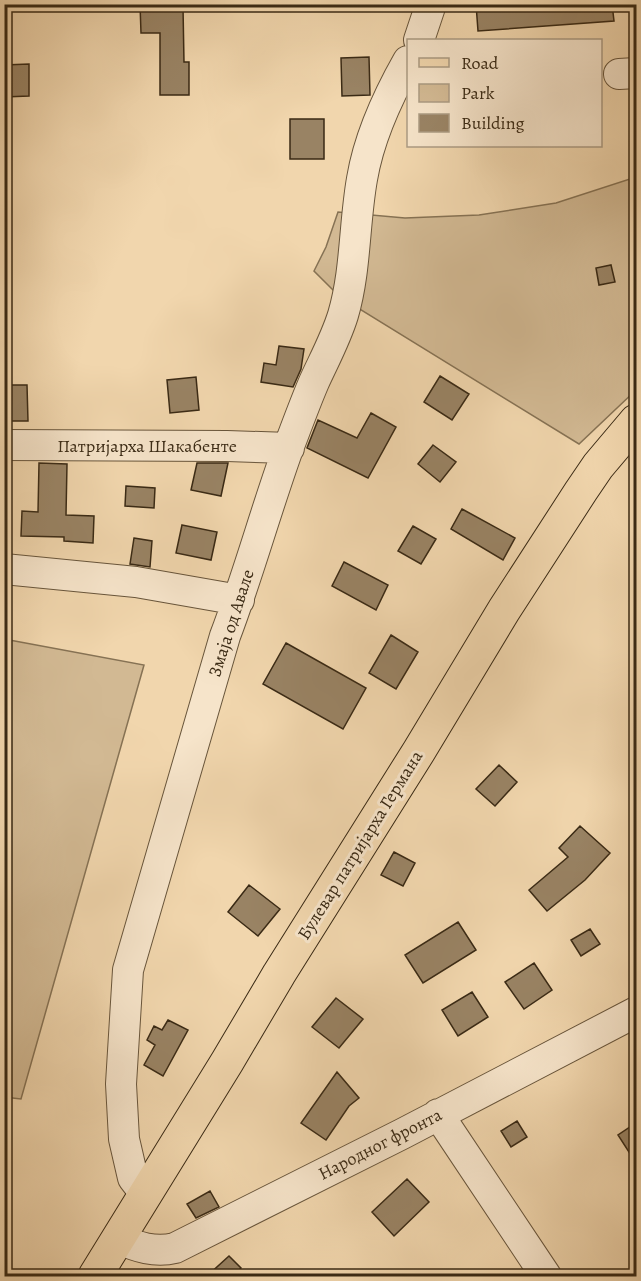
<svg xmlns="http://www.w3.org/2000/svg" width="641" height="1281" font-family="Alegreya,serif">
  <rect width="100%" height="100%" fill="#f1d6ad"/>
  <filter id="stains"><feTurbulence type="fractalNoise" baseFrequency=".00333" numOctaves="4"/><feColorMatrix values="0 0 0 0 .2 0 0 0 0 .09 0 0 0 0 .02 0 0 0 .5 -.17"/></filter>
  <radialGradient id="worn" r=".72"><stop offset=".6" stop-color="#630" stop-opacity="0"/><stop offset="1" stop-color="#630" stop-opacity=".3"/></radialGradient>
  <path fill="#d2b993" stroke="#867254" stroke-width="1.5" d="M 636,177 L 636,390 L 579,444 L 340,297 L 314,271 L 326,247 L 338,212 L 405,218 L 479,215 L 556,203 Z
    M 4,639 L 144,665 L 21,1099 L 4,1097 Z"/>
  <path fill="#998364" stroke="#3a2a15" stroke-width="1.5" d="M 140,4 L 171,4 L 172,7 L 183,7 L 184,62 L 189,62 L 189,95 L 160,95 L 160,33 L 141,33 Z
    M 476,4 L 612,4 L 614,21 L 478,31 Z
    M 369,57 L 370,95 L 342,96 L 341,58 Z
    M 29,64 L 29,96 L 4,97 L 4,65 Z
    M 290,119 L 324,119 L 324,159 L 290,159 Z
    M 611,265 L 615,282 L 599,285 L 596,268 Z
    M 279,346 L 304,349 L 301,369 L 293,387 L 261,382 L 264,363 L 276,365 Z
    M 440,376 L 469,394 L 452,420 L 424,402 Z
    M 196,377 L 199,410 L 170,413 L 167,380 Z
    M 4,385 L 27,385 L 28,421 L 4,421 Z
    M 371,413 L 396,427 L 368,478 L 307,448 L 318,420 L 357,438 Z
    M 433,445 L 456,462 L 440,482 L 418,464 Z
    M 39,463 L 67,464 L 66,515 L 94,516 L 93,543 L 64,541 L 64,537 L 21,536 L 22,511 L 38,512 Z
    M 197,463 L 228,463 L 221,496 L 191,490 Z
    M 126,486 L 155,488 L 154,508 L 125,506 Z
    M 462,509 L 515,538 L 503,560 L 451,529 Z
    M 182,525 L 217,532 L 211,560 L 176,553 Z
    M 413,526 L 436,539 L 421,564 L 398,551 Z
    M 134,538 L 152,541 L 150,567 L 130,564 Z
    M 344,562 L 388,585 L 376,610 L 332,586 Z
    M 391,635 L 418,652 L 396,689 L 369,673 Z
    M 286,643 L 366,688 L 343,729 L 263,684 Z
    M 499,765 L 517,782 L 495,806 L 476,789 Z
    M 580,826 L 610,853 L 585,880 L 547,911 L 529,890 L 568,857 L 559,848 Z
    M 394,852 L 415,863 L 403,886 L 381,875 Z
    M 249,885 L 280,909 L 258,936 L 228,912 Z
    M 458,922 L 476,950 L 423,983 L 405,955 Z
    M 590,929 L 600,944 L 581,956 L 571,940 Z
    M 534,963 L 552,990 L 524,1009 L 505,982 Z
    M 472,992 L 488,1017 L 458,1036 L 442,1010 Z
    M 336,998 L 363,1019 L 339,1048 L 312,1027 Z
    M 168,1020 L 188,1030 L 163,1076 L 144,1065 L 155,1045 L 147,1040 L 154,1026 L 162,1030 Z
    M 337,1072 L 359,1098 L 349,1106 L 326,1140 L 301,1123 Z
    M 517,1121 L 527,1137 L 511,1147 L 501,1131 Z
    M 636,1123 L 636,1163 L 618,1135 Z
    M 407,1179 L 429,1202 L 394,1236 L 372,1212 Z
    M 210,1191 L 219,1207 L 196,1218 L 187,1204 Z
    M 229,1256 L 241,1268 L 232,1276 L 207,1276 Z"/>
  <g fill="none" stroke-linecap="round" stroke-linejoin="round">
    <defs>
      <path id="minor" d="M 419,40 L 431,4
        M 619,74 L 636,73
        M 4,445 L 227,446 L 289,448
        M 4,569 L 136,582 L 239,600
        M 438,1114 L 546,1276
        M 146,1195 L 133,1178 L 124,1139 L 121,1084 L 128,970 L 225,636 C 249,573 266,509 289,446 C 297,425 305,403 314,382 C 324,360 336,338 343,315 C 356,271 354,224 362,179 C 369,137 387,98 408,61
        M 119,1239 C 137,1247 155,1253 175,1248 L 402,1134 L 636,1012"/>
      <path id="major" d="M 95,1276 L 227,1062 L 279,974 L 419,751 L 504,610 L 581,491 L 598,466 L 636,421"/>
    </defs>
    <use href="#minor" stroke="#68553b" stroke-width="32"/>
    <use href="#major" stroke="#3a2a15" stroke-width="35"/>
    <use href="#minor" stroke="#f6e4ca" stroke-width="30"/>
    <use href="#major" stroke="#f1d6ad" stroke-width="33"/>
  </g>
  <g text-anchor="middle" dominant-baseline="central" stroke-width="6" stroke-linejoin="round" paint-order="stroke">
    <g font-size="18" fill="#3a2a15" stroke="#f6e4ca">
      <text x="147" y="446">Патријарха Шакабенте</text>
      <text transform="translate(231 623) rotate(-72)">Змаја од Авале</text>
      <text transform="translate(360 845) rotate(-58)">Булевар патријарха Германа</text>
      <text transform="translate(380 1144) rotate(-27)">Народног фронта</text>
    </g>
  </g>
  <rect width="641" height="1281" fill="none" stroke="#f1d6ad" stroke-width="24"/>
  <rect x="6" y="6" width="629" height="1269" fill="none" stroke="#3a2a15" stroke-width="3"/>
  <rect x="12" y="12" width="617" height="1257" fill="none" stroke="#3a2a15" stroke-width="1.5"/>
  <rect x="407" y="39" width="195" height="108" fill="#f6e4ca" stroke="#ab9a82" stroke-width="1.5"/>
  <rect x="419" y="58" width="30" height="9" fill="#f1d6ad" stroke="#ab9a82" stroke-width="1.5"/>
  <text x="461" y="69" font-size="18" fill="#3a2a15">Road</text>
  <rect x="419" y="84" width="30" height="18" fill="#d2b993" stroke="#ab9a82" stroke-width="1.5"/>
  <text x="461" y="99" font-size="18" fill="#3a2a15">Park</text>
  <rect x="419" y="114" width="30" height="18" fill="#998364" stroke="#ab9a82" stroke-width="1.5"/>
  <text x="461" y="129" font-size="18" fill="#3a2a15">Building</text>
  <rect width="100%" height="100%" filter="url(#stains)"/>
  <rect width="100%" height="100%" fill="url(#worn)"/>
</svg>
